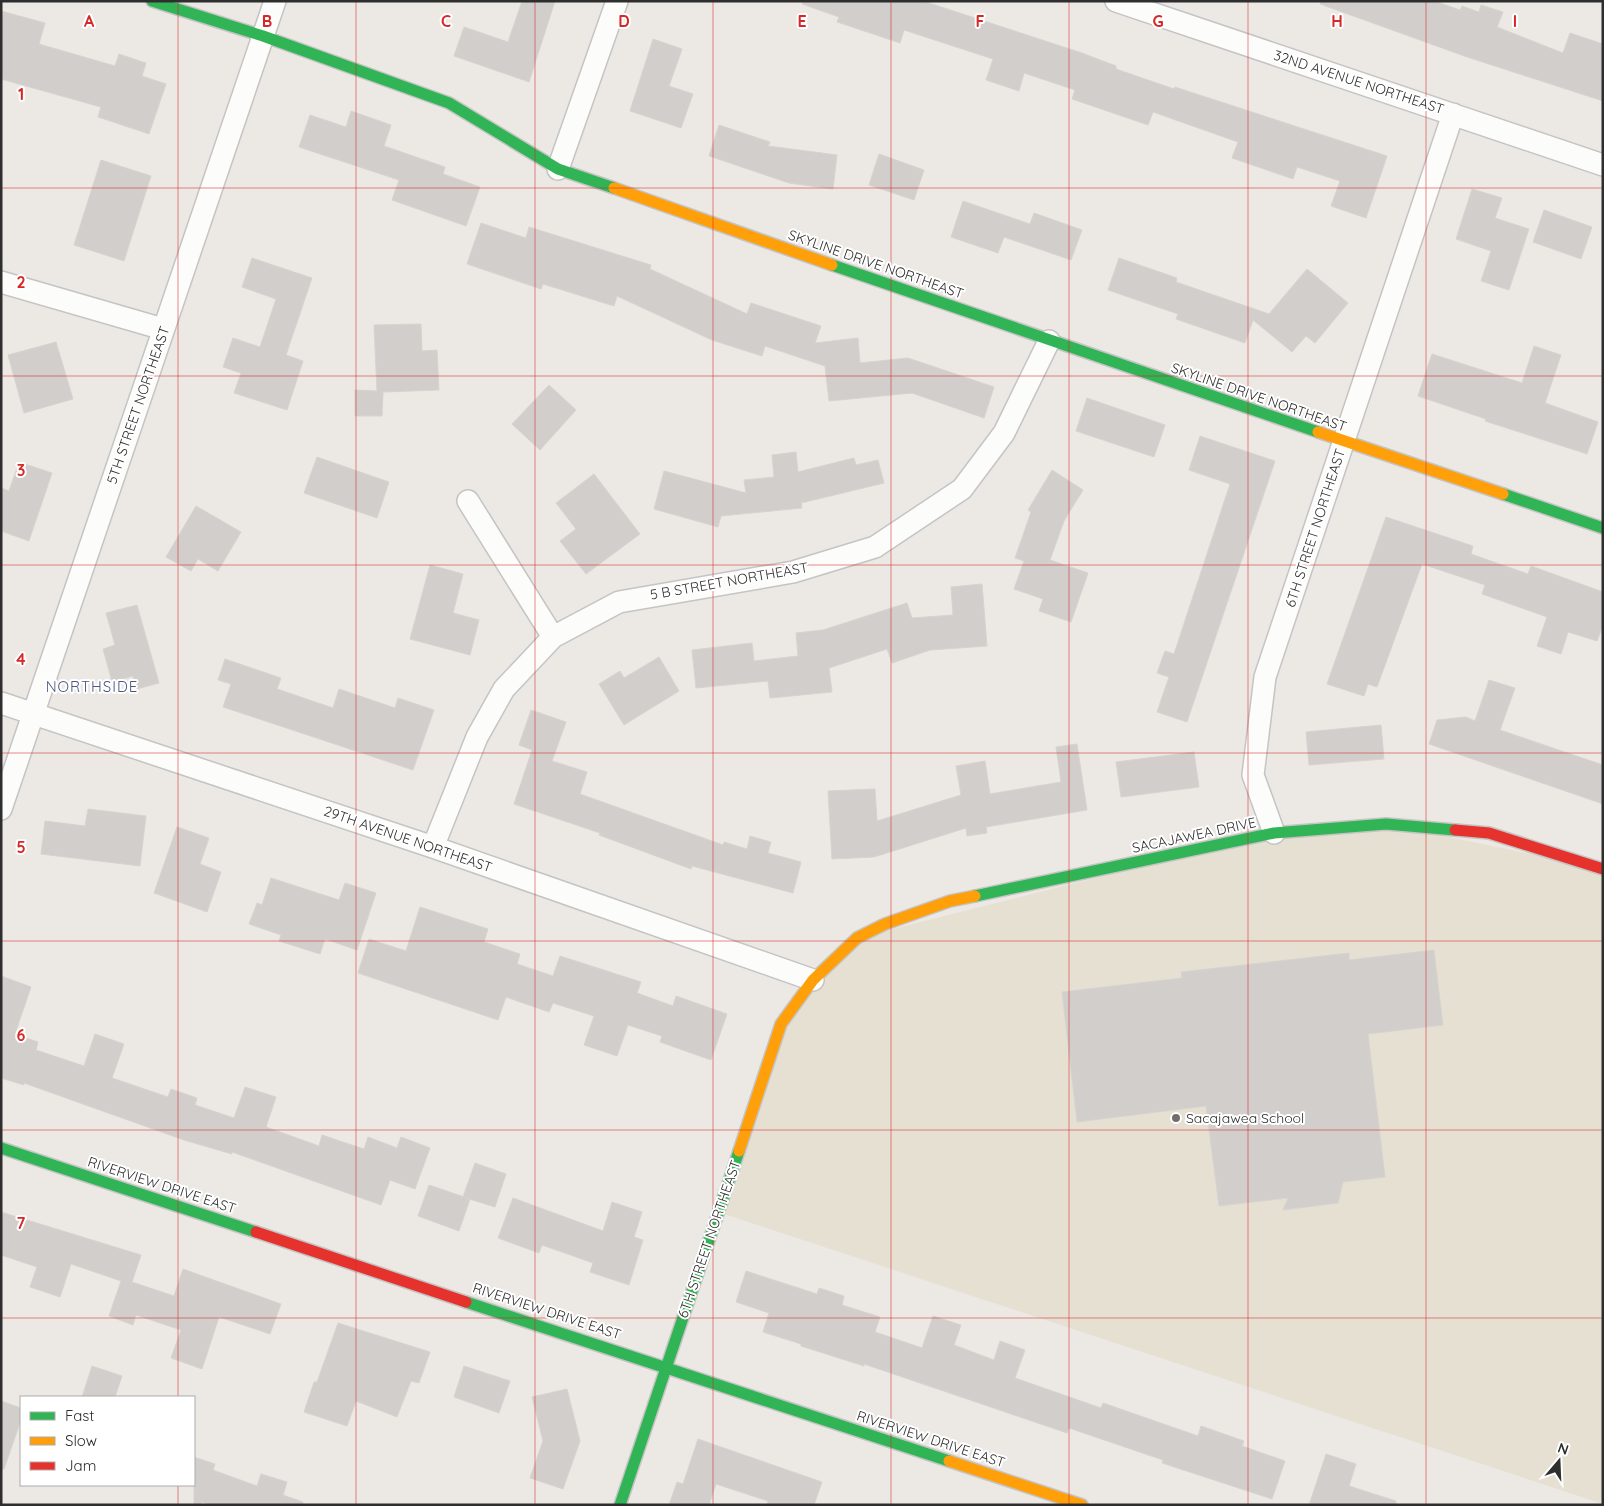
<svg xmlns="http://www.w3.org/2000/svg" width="1604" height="1506" font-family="Quicksand,sans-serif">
  <rect width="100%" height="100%" fill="#ece8e4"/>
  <path fill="#e6e0d3" d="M 1386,824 L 1603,869 L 1603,1504 L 718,1212 L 781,1024 L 857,938 L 1274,833 Z"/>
  <path fill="#d1cecb" stroke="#d7d4d0" d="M 522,1 L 555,1 L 529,82 L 454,56 L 464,27 L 508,42 Z
    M 803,1 L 923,1 L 1082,53 L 1116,66 L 1116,69 L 1174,89 L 1175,87 L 1387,156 L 1366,218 L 1331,206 L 1340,181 L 1297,167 L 1293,179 L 1232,158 L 1238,142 L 1153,112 L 1148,125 L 1072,99 L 1075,90 L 1024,73 L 1019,91 L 986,80 L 993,59 L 904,30 L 900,43 L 837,22 L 839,17 L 802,4 Z
    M 1321,1 L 1434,1 L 1460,10 L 1462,6 L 1479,12 L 1481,5 L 1503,12 L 1497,27 L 1563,53 L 1570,33 L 1603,44 L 1603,101 L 1467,57 L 1320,4 Z
    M 1,11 L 45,23 L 39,44 L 115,66 L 119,54 L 146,63 L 142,76 L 166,84 L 149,134 L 98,117 L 101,107 L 1,79 Z
    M 653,39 L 682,49 L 669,86 L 693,94 L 681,128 L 630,111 Z
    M 351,111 L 391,125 L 384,146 L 445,167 L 443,174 L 480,187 L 466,226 L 392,200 L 399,180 L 299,147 L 310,115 L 346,127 Z
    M 719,125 L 770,142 L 768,146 L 837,155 L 833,189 L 789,183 L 709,156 Z
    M 879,154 L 924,170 L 914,200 L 869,185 Z
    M 101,160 L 151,176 L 124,261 L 74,245 Z
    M 1472,189 L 1502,198 L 1495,218 L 1529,229 L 1509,290 L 1481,281 L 1491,251 L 1456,239 Z
    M 963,201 L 1030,224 L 1034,213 L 1082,230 L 1071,260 L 1004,237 L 998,253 L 951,237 Z
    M 1544,210 L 1592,227 L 1581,259 L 1533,242 Z
    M 481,223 L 526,238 L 529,227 L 651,265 L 650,269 L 747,314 L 751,303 L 821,326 L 815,343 L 858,338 L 860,363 L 908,358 L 994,387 L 984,418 L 912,393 L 829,401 L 825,366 L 765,346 L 762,356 L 712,340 L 617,296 L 614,306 L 543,284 L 541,289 L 467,264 Z
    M 252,258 L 312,278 L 286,355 L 303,361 L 287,410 L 234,393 L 241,373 L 223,367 L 233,338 L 260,347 L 276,299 L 242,287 Z
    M 1119,258 L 1177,278 L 1176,282 L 1269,314 L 1307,269 L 1348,303 L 1315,343 L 1306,336 L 1292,352 L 1253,320 L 1245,343 L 1176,319 L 1178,314 L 1108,290 Z
    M 421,324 L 422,351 L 437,350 L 439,390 L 383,392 L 382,416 L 355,416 L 355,390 L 377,391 L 374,325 Z
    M 56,342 L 73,399 L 24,413 L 8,355 Z
    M 1534,346 L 1561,355 L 1545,403 L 1598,422 L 1587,454 L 1485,421 L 1486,419 L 1418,396 L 1432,354 L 1522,383 Z
    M 549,385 L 576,410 L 540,450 L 512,424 Z
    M 1087,398 L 1165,425 L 1154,457 L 1076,431 Z
    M 1200,436 L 1275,461 L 1187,722 L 1157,712 L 1169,677 L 1157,673 L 1165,651 L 1174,654 L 1230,484 L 1189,470 Z
    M 796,452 L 798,472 L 854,458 L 856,465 L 878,460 L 884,483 L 801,503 L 802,508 L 721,516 L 718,527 L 654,509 L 664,471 L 746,493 L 744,480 L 774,477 L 772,455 Z
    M 317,457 L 389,482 L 377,518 L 304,493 Z
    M 19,462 L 52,473 L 29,541 L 1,531 L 1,488 L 9,491 Z
    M 1052,470 L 1083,490 L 1064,521 L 1050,560 L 1088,573 L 1071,622 L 1039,611 L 1043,599 L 1014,589 L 1024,561 L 1015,558 L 1031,512 L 1028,510 Z
    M 594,474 L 640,534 L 586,574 L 560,541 L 576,529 L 556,503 Z
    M 196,506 L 241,532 L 218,571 L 198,559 L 191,571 L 166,557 Z
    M 1386,517 L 1473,546 L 1471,554 L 1528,574 L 1531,566 L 1603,592 L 1603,625 L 1597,641 L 1568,632 L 1561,654 L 1537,646 L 1547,617 L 1482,594 L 1485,585 L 1422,564 L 1377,687 L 1368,684 L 1364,696 L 1327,684 Z
    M 430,565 L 463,574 L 453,613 L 479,620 L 470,655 L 410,639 Z
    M 982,584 L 987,646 L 930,650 L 892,663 L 887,649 L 829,668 L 832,692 L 770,698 L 768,681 L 696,688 L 692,650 L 752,643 L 754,661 L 798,656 L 796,633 L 823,630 L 907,603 L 912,618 L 953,615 L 951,587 Z
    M 137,605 L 159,683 L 137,689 L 133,676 L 112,682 L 103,649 L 115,645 L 106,613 Z
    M 659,657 L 679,691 L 624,725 L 599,684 L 620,671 L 624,678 Z
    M 225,659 L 281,678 L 277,689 L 333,708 L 339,689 L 395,708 L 398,698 L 434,710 L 413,770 L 223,707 L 231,684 L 218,680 Z
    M 1489,680 L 1515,688 L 1500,730 L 1603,765 L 1603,804 L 1429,744 L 1437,720 L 1466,717 L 1475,721 Z
    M 531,710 L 566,722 L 552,761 L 587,772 L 580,794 L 723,845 L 724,842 L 747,849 L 750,836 L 771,842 L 768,853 L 801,862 L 793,893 L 692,866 L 691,869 L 599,835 L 600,833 L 514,804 L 532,750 L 519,745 Z
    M 1381,725 L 1384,759 L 1309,765 L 1306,732 Z
    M 1077,744 L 1087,810 L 986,827 L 987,833 L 967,836 L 966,828 L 874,857 L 832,859 L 828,791 L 875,789 L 877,821 L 961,795 L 956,766 L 985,761 L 990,794 L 1061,782 L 1056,747 Z
    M 1194,752 L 1199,787 L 1121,797 L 1116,762 Z
    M 88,809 L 146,816 L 140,866 L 41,854 L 45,821 L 85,826 Z
    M 177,827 L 209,838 L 200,864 L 221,872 L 207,912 L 154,893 Z
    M 271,878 L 339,900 L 345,883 L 376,893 L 357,950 L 325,939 L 320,954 L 279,941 L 281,935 L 249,924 L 257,903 L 262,905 Z
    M 420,907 L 488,929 L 484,942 L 520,954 L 517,964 L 553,976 L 560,956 L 641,982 L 637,993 L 673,1006 L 676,996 L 727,1014 L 711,1060 L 660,1042 L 662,1036 L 628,1025 L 617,1056 L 584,1045 L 594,1016 L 553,1003 L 549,1012 L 506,997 L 498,1020 L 358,973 L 369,939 L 406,951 Z
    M 1434,950 L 1443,1025 L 1368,1034 L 1385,1177 L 1343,1182 L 1338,1203 L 1283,1210 L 1288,1198 L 1219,1206 L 1206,1106 L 1077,1122 L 1062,992 L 1182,978 L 1181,972 L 1349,953 L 1349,960 Z
    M 1,976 L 31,987 L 15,1034 L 38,1042 L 36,1050 L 84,1066 L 95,1034 L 124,1044 L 112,1078 L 168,1097 L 171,1089 L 197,1098 L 195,1105 L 234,1118 L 245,1087 L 276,1097 L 266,1127 L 319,1146 L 322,1135 L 364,1149 L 368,1137 L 397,1148 L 401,1137 L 430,1148 L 415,1189 L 390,1180 L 381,1205 L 232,1152 L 232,1154 L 184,1140 L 24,1083 L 24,1085 L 1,1078 Z
    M 475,1163 L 506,1174 L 495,1207 L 463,1197 Z
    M 429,1185 L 470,1199 L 459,1231 L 418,1216 Z
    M 513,1198 L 603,1231 L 612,1202 L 642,1212 L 634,1237 L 643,1240 L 629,1285 L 590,1272 L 593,1263 L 542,1245 L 539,1253 L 498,1238 Z
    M 1,1212 L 141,1255 L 132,1282 L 174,1296 L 183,1269 L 281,1304 L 270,1334 L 219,1317 L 202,1369 L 171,1358 L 181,1330 L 136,1315 L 133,1325 L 109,1316 L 121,1281 L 71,1264 L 60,1297 L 30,1287 L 37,1267 L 1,1255 Z
    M 746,1271 L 817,1294 L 819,1288 L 844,1296 L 842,1305 L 880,1317 L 875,1332 L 922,1348 L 933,1316 L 961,1325 L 954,1345 L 994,1360 L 1000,1341 L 1025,1350 L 1015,1378 L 1101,1408 L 1103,1403 L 1198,1436 L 1201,1426 L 1244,1441 L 1242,1446 L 1285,1461 L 1272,1499 L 1162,1463 L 1163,1460 L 1069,1428 L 1067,1433 L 864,1364 L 864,1366 L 801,1346 L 801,1344 L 763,1332 L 769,1313 L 736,1302 Z
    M 338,1323 L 430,1352 L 419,1383 L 411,1381 L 397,1417 L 356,1401 L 347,1426 L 304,1412 L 314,1382 L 317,1382 Z
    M 92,1366 L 122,1376 L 115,1397 L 82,1397 Z
    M 464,1366 L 510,1381 L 499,1413 L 454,1397 Z
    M 567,1389 L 580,1441 L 563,1489 L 530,1478 L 543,1441 L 532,1397 Z
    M 1,1401 L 21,1408 L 21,1420 L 4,1469 L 1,1469 Z
    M 698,1439 L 822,1482 L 814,1505 L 767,1505 L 768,1501 L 716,1484 L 709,1505 L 669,1505 L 677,1482 L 683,1484 Z
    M 1326,1454 L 1356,1464 L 1349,1486 L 1396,1501 L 1396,1505 L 1309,1505 Z
    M 194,1457 L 215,1464 L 213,1470 L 257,1486 L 261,1474 L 287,1482 L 283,1495 L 303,1502 L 303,1505 L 210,1505 L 202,1502 L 201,1505 L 194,1505 Z"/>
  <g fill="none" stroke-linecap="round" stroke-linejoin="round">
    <defs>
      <path id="street" d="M 1116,1 L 1603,165
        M 558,169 L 617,1
        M 1,282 L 163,329
        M 468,501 L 553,637
        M 1,703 L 433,847 L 813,980
        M 1,809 L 275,1
        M 1274,833 L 1253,775 L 1265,677 L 1453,114
        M 433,847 L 477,737 L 504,689 L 553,637 L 619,602 L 793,572 L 875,547 L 962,489 L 1004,433 L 1049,341"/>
      <path id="fast" d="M 152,1 L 263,36 L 449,103 L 558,169 L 614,188
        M 832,265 L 1318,432
        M 1503,494 L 1603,528
        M 975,896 L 1274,833 L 1386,824 L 1455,830
        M 1,1148 L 256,1232
        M 466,1302 L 949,1461
        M 620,1505 L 739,1151"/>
      <path id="slow" d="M 614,188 L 832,265
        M 1318,432 L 1503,494
        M 739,1151 L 781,1024 L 813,980 L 857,938 L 885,924 L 950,901 L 975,896
        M 949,1461 L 1082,1505"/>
      <path id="jam" d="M 1455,830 L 1489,833 L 1603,869
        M 256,1232 L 466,1302"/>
    </defs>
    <use href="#street" stroke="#c5c4c5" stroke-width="24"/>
    <use href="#fast" stroke="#c5c4c5" stroke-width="14"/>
    <use href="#slow" stroke="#c5c4c5" stroke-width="14"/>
    <use href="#jam" stroke="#c5c4c5" stroke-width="14"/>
    <use href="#street" stroke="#fcfcfb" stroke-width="21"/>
    <use href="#fast" stroke="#30b455" stroke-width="11"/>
    <use href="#slow" stroke="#ff9f0a" stroke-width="11"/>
    <use href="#jam" stroke="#e5322d" stroke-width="11"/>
  </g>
  <path fill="none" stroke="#d62828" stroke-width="1" stroke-opacity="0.55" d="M 178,1 L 178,1397M 356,1 L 356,1505M 535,1 L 535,1505M 713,1 L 713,1505M 891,1 L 891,1505M 1069,1 L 1069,1505M 1248,1 L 1248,1505M 1426,1 L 1426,1505M 1,188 L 1603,188M 1,376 L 1603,376M 1,565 L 1603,565M 1,753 L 1603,753M 1,941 L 1603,941M 1,1130 L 1603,1130M 1,1318 L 1603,1318M 178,1485 L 178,1505"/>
  <circle fill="#706f6e" stroke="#fff" stroke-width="2" cx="1176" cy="1118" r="5"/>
  <g text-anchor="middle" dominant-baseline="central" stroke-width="4" stroke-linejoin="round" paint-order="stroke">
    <g font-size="14" fill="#2e2e2e" stroke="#fff">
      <text transform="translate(1359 82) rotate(18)">32ND AVENUE NORTHEAST</text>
      <text transform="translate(876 264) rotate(19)">SKYLINE DRIVE NORTHEAST</text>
      <text transform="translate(1259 397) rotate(19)">SKYLINE DRIVE NORTHEAST</text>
      <text transform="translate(138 405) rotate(-71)">5TH STREET NORTHEAST</text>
      <text transform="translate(1315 528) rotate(-72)">6TH STREET NORTHEAST</text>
      <text transform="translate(729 581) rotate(-10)">5 B STREET NORTHEAST</text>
      <text transform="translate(1194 835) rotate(-12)">SACAJAWEA DRIVE</text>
      <text transform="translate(408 839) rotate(19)">29TH AVENUE NORTHEAST</text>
      <text transform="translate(162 1185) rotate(18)">RIVERVIEW DRIVE EAST</text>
      <text transform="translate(709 1239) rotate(-71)">6TH STREET NORTHEAST</text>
      <text transform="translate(547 1311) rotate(18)">RIVERVIEW DRIVE EAST</text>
      <text transform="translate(931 1439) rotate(18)">RIVERVIEW DRIVE EAST</text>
    </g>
    <g font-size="14" fill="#2e2e2e" stroke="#fff" text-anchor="start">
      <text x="1186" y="1118">Sacajawea School</text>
    </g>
    <g font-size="15" letter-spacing="1" fill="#4d5680" stroke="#fff">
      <text x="92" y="686">NORTHSIDE</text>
    </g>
  </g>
  <g font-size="16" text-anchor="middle" font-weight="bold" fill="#d62828" stroke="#fff" stroke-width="4" stroke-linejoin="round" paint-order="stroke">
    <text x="89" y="27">A</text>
    <text x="267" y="27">B</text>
    <text x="446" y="27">C</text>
    <text x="624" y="27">D</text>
    <text x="802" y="27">E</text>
    <text x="980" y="27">F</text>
    <text x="1158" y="27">G</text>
    <text x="1337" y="27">H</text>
    <text x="1515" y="27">I</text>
    <text x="21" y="100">1</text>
    <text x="21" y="288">2</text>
    <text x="21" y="476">3</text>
    <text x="21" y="665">4</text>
    <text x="21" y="853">5</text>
    <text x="21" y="1041">6</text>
    <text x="21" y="1229">7</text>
  </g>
  <rect width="1604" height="1506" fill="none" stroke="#2e2e2e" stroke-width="5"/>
  <rect x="20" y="1396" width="175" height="90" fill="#ffffff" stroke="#ababab"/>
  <rect x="30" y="1412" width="25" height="8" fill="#30b455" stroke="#ababab"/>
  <text x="65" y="1421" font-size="15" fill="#2e2e2e">Fast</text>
  <rect x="30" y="1437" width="25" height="8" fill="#ff9f0a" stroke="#ababab"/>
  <text x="65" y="1446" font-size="15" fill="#2e2e2e">Slow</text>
  <rect x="30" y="1462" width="25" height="8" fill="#e5322d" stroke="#ababab"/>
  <text x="65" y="1471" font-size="15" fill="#2e2e2e">Jam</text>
  <g transform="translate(1559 1461) rotate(19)" stroke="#ffffff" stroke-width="4" paint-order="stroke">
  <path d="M0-4L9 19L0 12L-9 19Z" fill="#2e2e2e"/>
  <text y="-8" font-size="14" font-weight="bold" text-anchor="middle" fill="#2e2e2e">N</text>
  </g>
</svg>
